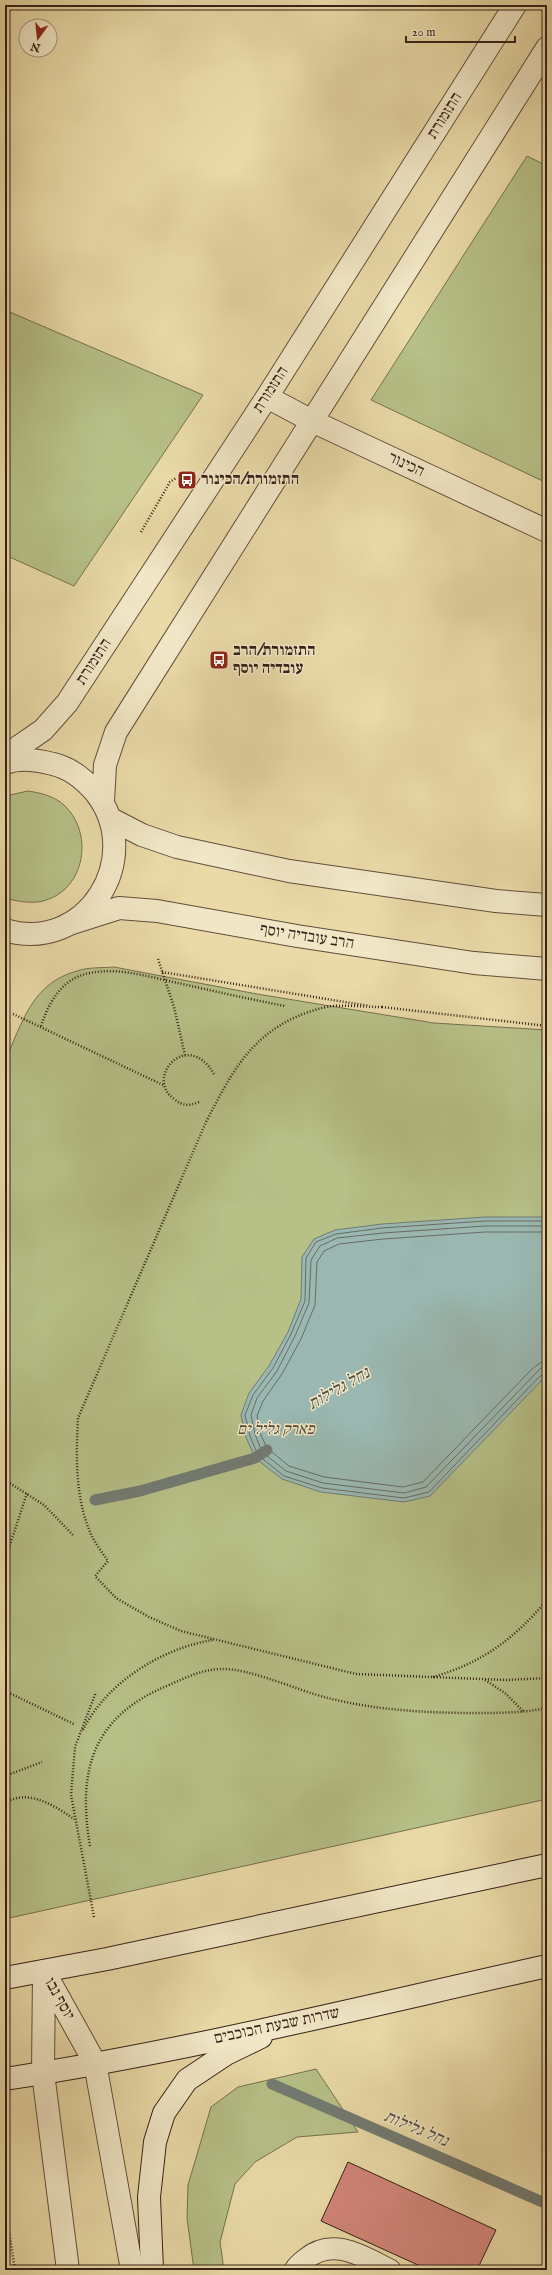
<svg xmlns="http://www.w3.org/2000/svg" width="552" height="2275" font-family="'IM FELL English','Frank Ruhl Libre',serif">
  <rect width="100%" height="100%" fill="#e9daa7"/>
  <filter id="stains"><feTurbulence type="fractalNoise" baseFrequency=".005" numOctaves="4"/><feColorMatrix values="0 0 0 0 .2 0 0 0 0 .09 0 0 0 0 .02 0 0 0 .5 -.17"/></filter>
  <radialGradient id="worn" r=".72"><stop offset=".6" stop-color="#630" stop-opacity="0"/><stop offset="1" stop-color="#630" stop-opacity=".3"/></radialGradient>
  <path fill="#b6c087" stroke="#76704f" d="M 527,156 L 547,166 L 547,483 L 371,400 Z
    M 5,310 L 203,395 L 74,586 L 5,555 Z
    M 28,791 C 41,793 54,796 64,805 C 96,835 84,895 38,902 C 26,903 16,901 5,898 L 5,796 Z
    M 114,967 L 257,994 L 434,1023 L 547,1030 L 547,1799 L 5,1919 L 5,1061 C 22,1023 32,983 77,971 C 88,967 102,968 114,967 Z
    M 316,2069 L 358,2132 L 297,2137 L 255,2162 L 235,2184 L 220,2242 L 224,2270 L 194,2270 L 187,2218 L 188,2185 L 211,2107 L 238,2087 Z"/>
  <path fill="#9ab8b1" stroke="#727b73" d="M 485,1217 L 547,1217 L 547,1375 L 430,1496 L 404,1502 L 321,1492 L 282,1479 L 255,1458 L 246,1437 L 241,1415 L 249,1393 L 269,1366 L 288,1332 L 301,1299 L 302,1257 L 314,1239 L 335,1230 L 382,1224 Z"/>
  <g fill="none" stroke-linecap="round" stroke-linejoin="round">
    <path stroke="#686c64" stroke-width="1" d="M 547,1221 L 485,1221 L 382,1228 L 336,1234 L 316,1242 L 306,1258 L 305,1301 L 291,1334 L 273,1368 L 253,1395 L 245,1415 L 250,1436 L 258,1455 L 284,1476 L 322,1488 L 404,1498 L 429,1492 L 539,1377 L 547,1372
      M 547,1226 L 485,1226 L 383,1233 L 337,1238 L 320,1246 L 311,1260 L 309,1303 L 295,1336 L 277,1371 L 257,1398 L 251,1415 L 255,1434 L 262,1452 L 286,1471 L 323,1483 L 404,1493 L 426,1487 L 536,1373 L 541,1368 L 547,1367
      M 547,1232 L 485,1232 L 383,1239 L 339,1244 L 324,1251 L 317,1262 L 315,1305 L 301,1339 L 282,1374 L 263,1401 L 257,1416 L 260,1433 L 267,1448 L 289,1466 L 324,1477 L 403,1487 L 423,1482 L 532,1369 L 540,1363 L 547,1361"/>
    <path stroke="#727b73" stroke-width="11" d="M 95,1500 L 140,1491 L 255,1458 L 267,1450
      M 272,2084 L 547,2204"/>
  </g>
  <path fill="#d2867a" stroke="#352017" d="M 348,2162 L 496,2230 L 477,2270 L 429,2270 L 321,2221 Z"/>
  <g fill="none" stroke-linecap="round" stroke-linejoin="round">
    <defs>
      <path id="lane" d="M 295,2270 C 298,2265 302,2262 306,2259 C 333,2236 364,2257 390,2270"/>
      <path id="street" d="M 267,397 L 312,421 L 547,531
        M 5,756 L 43,730 L 67,703 L 267,397 L 515,5
        M 5,763 C 20,757 38,760 53,764 C 70,768 84,779 95,792 C 147,857 86,955 5,930
        M 103,802 L 105,765 L 116,732 L 547,48
        M 111,819 L 142,835 L 177,847 L 289,871 L 496,901 L 547,905
        M 69,924 L 119,908 L 157,911 L 297,936 L 474,963 L 547,969
        M 44,1971 L 95,2063 L 132,2270
        M 44,1972 L 43,2073 L 68,2270"/>
      <path id="secondary" d="M 5,1978 L 107,1959 L 547,1865
        M 5,2079 C 187,2051 367,2006 547,1966
        M 152,2270 L 149,2197 L 155,2142 L 164,2113 L 187,2080 L 226,2054 L 261,2037"/>
    </defs>
    <use href="#lane" stroke="#624e3b" stroke-width="23"/>
    <use href="#street" stroke="#624e3b" stroke-width="24"/>
    <use href="#secondary" stroke="#352017" stroke-width="24"/>
    <path stroke="#352017" stroke-width="2.5" stroke-dasharray="1 2" stroke-linecap="butt" d="M 141,532 L 170,482 L 176,478
      M 158,959 L 174,1007 L 185,1055
      M 162,972 L 369,1006
      M 382,1007 C 366,1007 349,1005 333,1006 C 322,1007 308,1012 298,1016 C 248,1038 230,1076 206,1122 L 78,1418 C 76,1456 75,1496 90,1532 C 94,1542 102,1552 108,1561 L 95,1576 L 116,1598 L 149,1617 L 181,1631 L 356,1674 L 506,1680 L 547,1678
      M 382,1007 L 547,1026
      M 13,1014 L 163,1085
      M 41,1026 C 49,1002 62,978 90,973 C 118,967 150,977 178,983 C 213,991 249,999 285,1006
      M 199,1102 C 189,1106 183,1106 174,1099 C 144,1078 187,1028 214,1074
      M 5,1480 L 44,1505 L 73,1535
      M 5,1560 L 27,1493
      M 433,1677 C 482,1663 514,1639 547,1600
      M 485,1680 L 505,1693 L 524,1712
      M 5,1691 L 74,1724
      M 83,1730 C 106,1683 162,1648 213,1640
      M 5,1776 L 42,1762
      M 5,1803 C 28,1788 55,1806 74,1819
      M 90,1846 C 77,1769 93,1716 169,1685 C 187,1677 201,1670 220,1669 C 247,1667 299,1691 328,1698 C 375,1710 426,1713 475,1713 C 499,1713 523,1713 547,1708
      M 94,1917 L 71,1795 L 75,1747 L 96,1692
      M 5,2205 L 15,2270"/>
    <use href="#lane" stroke="#f1e7c6" stroke-width="21"/>
    <use href="#street" stroke="#f1e7c6" stroke-width="22"/>
    <use href="#secondary" stroke="#f1e7c6" stroke-width="22"/>
  </g>
  <defs>
    <symbol id="bus-square" viewBox="-11 -11 22 22"><rect x="-9" y="-9" width="18" height="18" rx="4" fill="#8f2418" stroke="#f1e7c6"/><path d="M-5-6H5V4H4V6H2V4H-2V6H-4V4H-5ZM-3.5-4V0h7V-4ZM-3.5 1.2v1.5H-2V1.2ZM2 1.2v1.5H3.5V1.2Z" fill="#fff"/></symbol>
  </defs>
  <g fill-rule="evenodd">
    <use href="#bus-square" x="176" y="469" width="22" height="22"/>
    <use href="#bus-square" x="208" y="649" width="22" height="22"/>
  </g>
  <g text-anchor="middle" dominant-baseline="central" stroke-width="3" stroke-linejoin="round" paint-order="stroke">
    <g font-size="16" fill="#352017" stroke="#f1e7c6">
      <text transform="translate(445 116) rotate(-58)">התזמורת</text>
      <text transform="translate(271 390) rotate(-57)">התזמורת</text>
      <text transform="translate(406 465) rotate(25)">הכינור</text>
      <text transform="translate(94 662) rotate(-57)">התזמורת</text>
      <text transform="translate(307 937) rotate(9)">הרב עובדיה יוסף</text>
      <text transform="translate(59 1999) rotate(61)">יוסף נבו</text>
      <text transform="translate(277 2026) rotate(-12)">שדרות שבעת הכוכבים</text>
    </g>
    <g font-size="16" font-weight="bold" fill="#352017" stroke="#f1e7c6" text-anchor="start">
      <text x="201" y="480">התזמורת/הכינור</text>
      <text x="233" y="651">התזמורת/הרב<tspan x="233" dy="18">עובדיה יוסף</tspan></text>
    </g>
    <g font-size="16" font-style="italic" fill="#554833" stroke="#f1e7c6">
      <text x="276" y="1430">פארק גליל ים</text>
    </g>
    <g font-size="17" font-style="italic" fill="#534e45" stroke="#f1e7c6">
      <text transform="translate(339 1389) rotate(-30)">נחל גלילות</text>
      <text transform="translate(416 2129) rotate(23)">נחל גלילות</text>
    </g>
  </g>
  <rect width="552" height="2275" fill="none" stroke="#e9daa7" stroke-width="20"/>
  <rect x="6" y="6" width="540" height="2263" fill="none" stroke="#352017" stroke-width="2"/>
  <rect x="10" y="10" width="532" height="2255" fill="none" stroke="#352017"/>
  <g transform="translate(38 38) rotate(195)"><circle r="19" fill="#f1e7c6" stroke="#a69780"/>
  <path d="M0-3L7 15L0 10L-7 15Z" fill="#8f2418"/>
  <text y="-6" font-size="11" font-weight="bold" text-anchor="middle" fill="#352017">N</text>
  </g>
  <path d="M406 36v6h109v-6" fill="none" stroke="#352017" stroke-width="2"/>
  <text x="412" y="36" font-size="12" fill="#352017" stroke="#f1e7c6" stroke-width="3" paint-order="stroke">20 m</text>
  <rect width="100%" height="100%" filter="url(#stains)"/>
  <rect width="100%" height="100%" fill="url(#worn)"/>
</svg>
